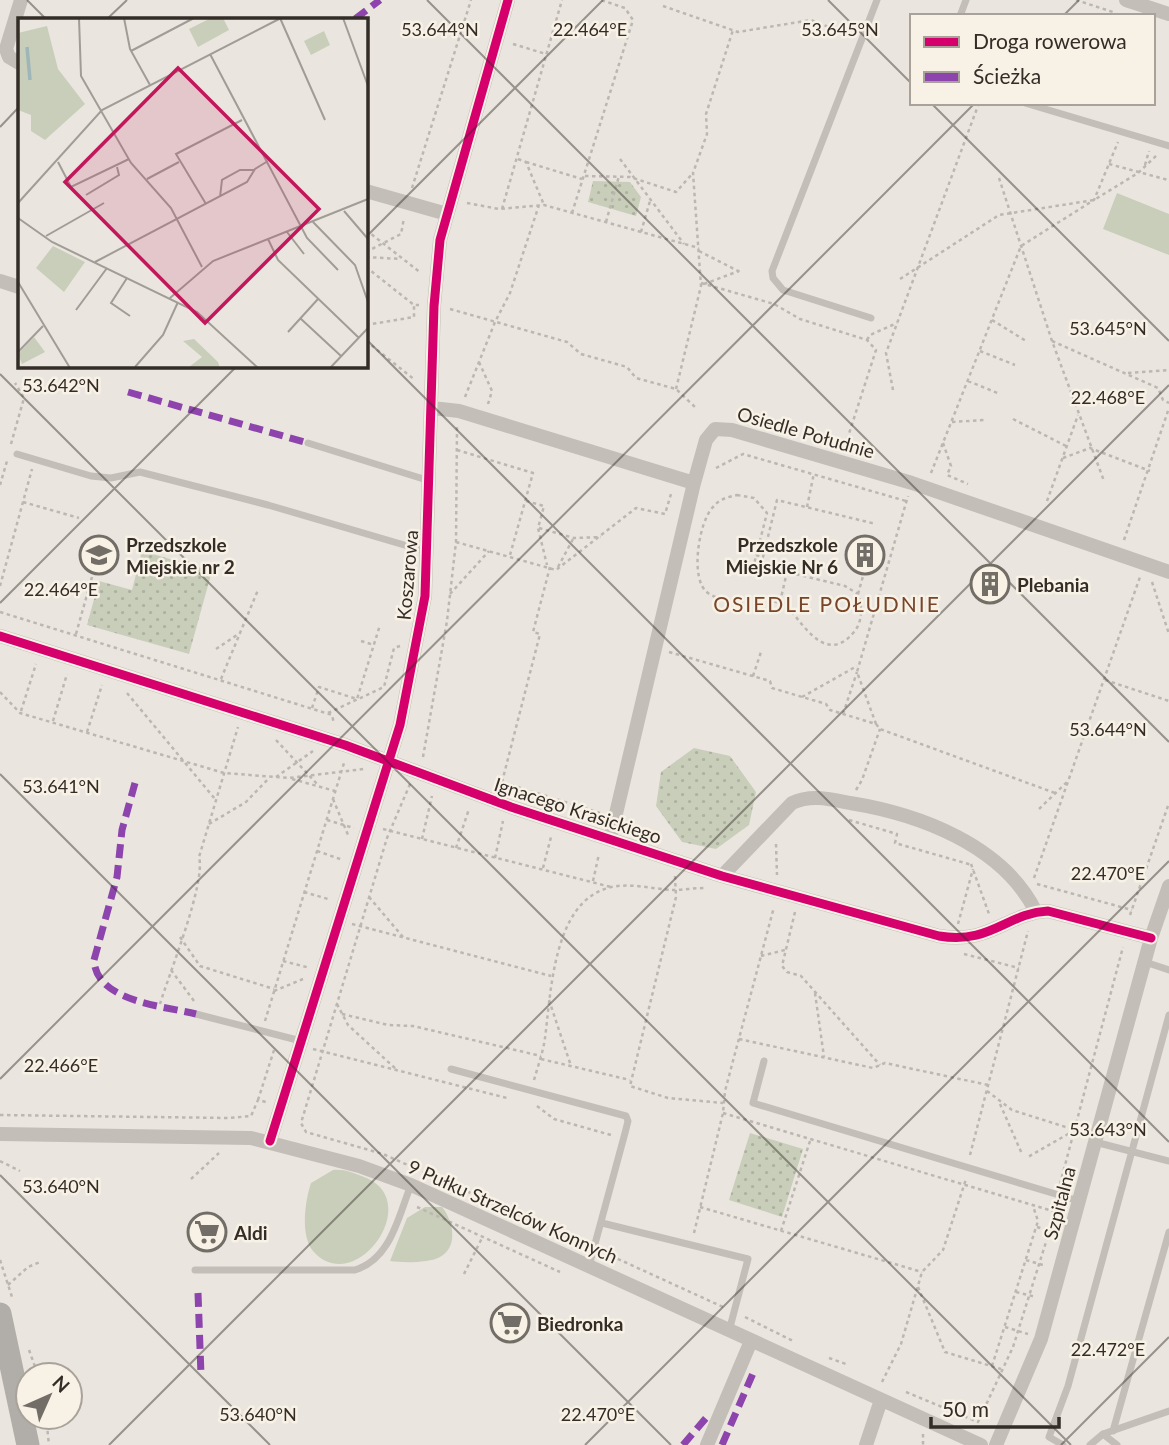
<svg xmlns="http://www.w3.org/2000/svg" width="1169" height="1445" font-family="Lato,sans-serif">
  <defs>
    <pattern id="park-dots" width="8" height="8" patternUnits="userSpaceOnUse" patternTransform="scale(1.75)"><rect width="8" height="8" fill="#c9ceba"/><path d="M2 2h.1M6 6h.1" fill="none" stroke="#adb1a0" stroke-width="1.8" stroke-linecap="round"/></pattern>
  </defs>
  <rect width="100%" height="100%" fill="#eae6df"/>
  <path fill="#c9ceba" d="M 1117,193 L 1169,214 L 1169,255 L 1103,229 Z
    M 333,1170 C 345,1169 353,1173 364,1177 C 426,1200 355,1299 313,1251 C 300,1235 305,1201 311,1183 Z
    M 425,1207 L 442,1207 C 453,1220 459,1247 440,1257 C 430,1263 402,1263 390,1261 L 407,1218 Z"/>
  <path fill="url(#park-dots)" d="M 593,181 L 630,182 L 641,197 L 636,216 L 588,202 Z
    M 142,551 L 212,571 L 189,654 L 87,625 L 99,581 L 132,590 Z
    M 694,748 L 730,756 L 756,792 L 749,825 L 716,849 L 682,842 L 656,806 L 661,772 Z
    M 750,1133 L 803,1149 L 782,1217 L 729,1200 Z"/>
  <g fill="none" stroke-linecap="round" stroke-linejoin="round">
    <path stroke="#bcb7b1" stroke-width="2.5" stroke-dasharray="3.5 3.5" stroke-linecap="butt" d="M 1076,0 L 1116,13
      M 663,6 L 738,32 L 811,20 L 851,36
      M 513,44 L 546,54
      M 518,159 L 526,162 L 544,205
      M 620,159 L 684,244
      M 526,162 L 582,179
      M 1109,164 L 1168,180
      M 1145,165 L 1149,151
      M 585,176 L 630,177 L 676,192 L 693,173
      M 999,178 L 1052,341 L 1104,481
      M 412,188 L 471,0
      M 467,203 L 499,209 L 544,205 L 699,248
      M 502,209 L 562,0
      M 572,213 L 633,20 L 625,8 L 601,0
      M 606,222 L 619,176
      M 366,230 L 421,273
      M 641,232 L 650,201
      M 699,251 L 742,273
      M 366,252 L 401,234 L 404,218
      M 366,257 L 401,259
      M 366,267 L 414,305 L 419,305
      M 900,279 L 999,215 L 1094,200 L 1138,173 L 1157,155
      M 701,283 L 774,304 L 800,319 L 867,340 L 876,350 L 845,446
      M 704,284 L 739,271
      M 450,309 L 567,342 L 581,354 L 627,367 L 636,378 L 676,389 L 695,407
      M 992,320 L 1026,341
      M 366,325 L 414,317 L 414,306
      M 867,340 L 870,335 L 897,323
      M 366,341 L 415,380
      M 1052,341 L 1158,388 L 1163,400 L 1169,403
      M 980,351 L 1015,365
      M 479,362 L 492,391 L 488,404
      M 1128,373 L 1169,370
      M 968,381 L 1000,394
      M 676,389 L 701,286 L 693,173 L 707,134 L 706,114 L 733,30
      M 893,390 L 886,353 L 979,103
      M 465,397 L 495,322 L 510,293 L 539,205
      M 1013,419 L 1066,446
      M 952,422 L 984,420
      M 943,443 L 951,466 L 947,475 L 968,484
      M 11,444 L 24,398 L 15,383
      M 457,450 L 533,473 L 510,555
      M 1063,458 L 1090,448 L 1150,471
      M 716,468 L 743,454 L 906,501
      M 931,473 L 1021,246 L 1094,200 L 1118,142
      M 0,485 L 7,461
      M 737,495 L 754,498 L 767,513 L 754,564 L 845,586 L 858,594 C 862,607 863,621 854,632 C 823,669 800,616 783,603 C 759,598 731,608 708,593 C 689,580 699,521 713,507 C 719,499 728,497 737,495 Z
      M 526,501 L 544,506 L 538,528 L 547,565
      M 1047,501 L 1078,415
      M 23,502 L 79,518
      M 807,507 L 814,473
      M 539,528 L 574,538 L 601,537
      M 1124,540 L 1169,408
      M 456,542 L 556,570 L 636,508 L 665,514 L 671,494
      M 756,555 L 763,557 L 777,500 L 876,524
      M 558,567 L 573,539
      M 1152,582 L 1169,634
      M 0,586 L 32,469
      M 450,594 L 489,551
      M 858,594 L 865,569
      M 780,602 L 787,572
      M 0,612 L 332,715 L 334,724
      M 76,634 L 92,577
      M 361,641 L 374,645
      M 216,649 L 240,633 L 258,590
      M 669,652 L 770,681 L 772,688 L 826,704 L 830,710 L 876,724 L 880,729 L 1055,793
      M 753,676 L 761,652
      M 221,679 L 240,633
      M 1105,680 L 1169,701
      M 0,692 L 20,713 L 224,773 L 289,778 L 364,769
      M 127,693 L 215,799
      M 802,697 L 857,666
      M 312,708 L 319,687 L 357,699 L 380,625
      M 21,711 L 36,664
      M 328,713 L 384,687 L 394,648 L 400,646
      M 843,714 L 857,672
      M 53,721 L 67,674
      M 876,724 L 857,672 L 908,496
      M 87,732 L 102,685
      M 276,740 L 318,785
      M 423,757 L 447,621 L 456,542 L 457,427
      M 276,777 L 313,751
      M 292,779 L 335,791
      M 502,782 L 540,634 L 533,632 L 550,567
      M 410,784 L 387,838 L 301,1123 L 306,1132 L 383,1154 L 583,1243
      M 501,787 L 502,782 L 600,813
      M 856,790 L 862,780 L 880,729
      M 333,799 L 348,835
      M 1039,809 L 1067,782
      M 327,820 L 354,828
      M 849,820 L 897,834 L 895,843 L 972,865
      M 209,824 L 246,802 L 269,778
      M 383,829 L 611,887
      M 422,839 L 432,796
      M 776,844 L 777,875
      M 456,848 L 469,809
      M 317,851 L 343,860
      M 495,858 L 503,821
      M 971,864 L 989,914
      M 543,868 L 551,837
      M 675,876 L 676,897 L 630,1086 L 668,1098 L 723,1103
      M 1034,878 L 1140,577
      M 593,881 L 599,854
      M 1037,884 L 1132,910
      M 304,892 L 328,899
      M 369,897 L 403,937
      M 795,912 L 782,966 L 787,972 L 801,976 L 880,1065
      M 1130,915 L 1169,803
      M 352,924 L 551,976
      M 958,924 L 973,869
      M 180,937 L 200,966 L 274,989
      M 964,954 L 1019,968
      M 761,956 L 785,950
      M 283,961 L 310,968
      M 171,970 L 194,1001
      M 274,991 L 303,979
      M 815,993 L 824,1057
      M 549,1000 L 571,1066
      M 160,1004 C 169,974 206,883 199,857 L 238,727
      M 337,1004 L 348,1025 L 397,1070
      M 342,1014 L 388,1025 L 413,1026 L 541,1056
      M 265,1021 L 344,763
      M 739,1039 L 873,1068 L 885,1063 L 988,1085
      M 313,1049 L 507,1098
      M 541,1059 L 630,1080
      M 534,1080 C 538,1066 543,1052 545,1038 C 551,993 553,903 608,888 C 627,882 653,889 672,890 C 683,890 694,888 705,888
      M 987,1091 L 1012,1110 L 1075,1130 L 1028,1157
      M 258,1100 L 275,1047
      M 1000,1104 L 1022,1154
      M 537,1106 L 554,1119 L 611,1135
      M 723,1113 L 1056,1212
      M 0,1115 L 229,1118 L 251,1116 L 258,1100 L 266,1102
      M 970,1155 L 1028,931
      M 0,1161 L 20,1171
      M 191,1179 L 219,1153
      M 1060,1184 L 1123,947
      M 417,1207 L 560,1272
      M 700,1207 L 922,1272
      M 1037,1227 L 1050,1231
      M 781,1231 L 810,1141
      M 694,1233 L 723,1113 L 725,1091 L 774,907
      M 605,1253 L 723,1307
      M 0,1260 L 12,1297
      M 1026,1260 L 1046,1266
      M 464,1274 L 482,1238
      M 8,1285 L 28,1267 L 40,1262
      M 918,1287 L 945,1352 L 1001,1369
      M 1016,1292 L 1036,1297
      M 745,1317 L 795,1342
      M 1005,1327 L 1028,1334
      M 29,1350 L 38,1375
      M 829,1358 L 846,1364
      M 992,1366 L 1038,1221 L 1033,1206
      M 882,1382 L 901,1344 L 922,1272 L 943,1250 L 966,1179
      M 906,1392 L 978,1422 L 1013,1347 L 1057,1207
      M 46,1417 L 49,1445
      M 923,1434 L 923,1445"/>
    <path stroke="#c3beb8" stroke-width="7" d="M 960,16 L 966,0
      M 1025,103 L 1169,146
      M 871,318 L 783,290 L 773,278 L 772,271 L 877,0
      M 308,443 L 430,481
      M 17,454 L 91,476 L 111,478 L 140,472 L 268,505 L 428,552
      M 1145,962 L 1169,970
      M 196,1014 L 301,1041
      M 764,1061 L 753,1103 L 1079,1201
      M 451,1069 L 626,1116 L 628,1121 L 625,1133 L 589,1266
      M 1095,1142 L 1169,1161
      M 602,1223 L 748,1259 L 729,1331
      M 195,1270 L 355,1270 C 391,1259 398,1217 411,1185
      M 1113,1431 L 1169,1232
      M 1103,1434 L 1117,1445
      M 1063,1445 L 1049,1437 L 1068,1386 L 1169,1015
      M 1090,1445 L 1103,1434 L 1169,1411"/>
    <path stroke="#c3beb8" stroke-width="14" d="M 1126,0 L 1169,14
      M 19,63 L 9,57 L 6,49 L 21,0
      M 366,191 L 447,214
      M 0,281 L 19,287
      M 432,408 L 459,411 L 694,483
      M 0,636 L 345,745 L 511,807 L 722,876 L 939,936 C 990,945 1007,913 1048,911 L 1151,938
      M 610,839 L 694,483 L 706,440 L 715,429 L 732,430 L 912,483 L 1169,572
      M 722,876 L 792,803 C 811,794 830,799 850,803 C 919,814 1003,845 1036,912
      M 0,1134 L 251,1138 L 359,1166 L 411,1185 L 981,1445
      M 270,1141 L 400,725 L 425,596 L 434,306 L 440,240 L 508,0
      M 707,1445 L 751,1341
      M 866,1445 L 881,1400
      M 996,1445 L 1041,1339 L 1151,938 L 1169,886"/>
    <path stroke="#b1ada8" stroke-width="23" d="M 0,1314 L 28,1445"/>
    <path stroke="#8e44ad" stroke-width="7" stroke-dasharray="14 7" stroke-linecap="butt" d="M 355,19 L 380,0
      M 128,392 L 308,443
      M 135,783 L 122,830 L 117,877 L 94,960 C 96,1002 164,1006 196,1014
      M 198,1293 L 201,1375
      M 683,1445 L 706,1418
      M 722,1445 L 754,1371"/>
    <defs>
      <path id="cycleway" d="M 0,636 L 345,745 L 511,807 L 722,876 L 939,936 C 990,945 1007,913 1048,911 L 1151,938
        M 270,1141 L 400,725 L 425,596 L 434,306 L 440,240 L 508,0"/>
    </defs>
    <use href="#cycleway" stroke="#f7f1e6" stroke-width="13"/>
    <use href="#cycleway" stroke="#d6006c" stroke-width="9"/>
  </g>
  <path fill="none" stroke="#332c27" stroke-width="2" stroke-opacity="0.45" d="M 27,0 L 46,19M 427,0 L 1169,742M 828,0 L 912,84M 1063,16 L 1079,0M 107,19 L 127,0M 931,103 L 1169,341M 0,127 L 19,107M 366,237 L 603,0M 366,339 L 1169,1142M 0,374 L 1071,1445M 0,603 L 237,366M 0,774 L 671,1445M 0,1079 L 975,103M 0,1175 L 270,1445M 109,1445 L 1169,385M 585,1445 L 1169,861M 1061,1445 L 1169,1337"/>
  <defs>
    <symbol id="school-ring" viewBox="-11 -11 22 22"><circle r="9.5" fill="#f7f1e6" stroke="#736d67" stroke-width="1.5"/><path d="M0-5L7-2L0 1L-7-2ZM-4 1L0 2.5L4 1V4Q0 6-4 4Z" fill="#736d67"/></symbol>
    <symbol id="building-ring" viewBox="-11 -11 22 22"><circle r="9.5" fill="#f7f1e6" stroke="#736d67" stroke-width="1.5"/><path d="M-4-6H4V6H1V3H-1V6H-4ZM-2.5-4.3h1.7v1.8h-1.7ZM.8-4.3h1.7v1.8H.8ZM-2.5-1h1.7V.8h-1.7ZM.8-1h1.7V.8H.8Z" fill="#736d67"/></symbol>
    <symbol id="supermarket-ring" viewBox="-11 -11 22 22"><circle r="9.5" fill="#f7f1e6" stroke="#736d67" stroke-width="1.5"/><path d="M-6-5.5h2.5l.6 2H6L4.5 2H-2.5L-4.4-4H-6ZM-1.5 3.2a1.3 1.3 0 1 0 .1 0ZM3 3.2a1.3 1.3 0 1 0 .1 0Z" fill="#736d67"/></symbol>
  </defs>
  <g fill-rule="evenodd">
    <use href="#school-ring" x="77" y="533" width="44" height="44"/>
    <use href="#building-ring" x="843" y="533" width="44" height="44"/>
    <use href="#building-ring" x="968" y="562" width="44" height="44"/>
    <use href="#supermarket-ring" x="185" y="1210" width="44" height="44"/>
    <use href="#supermarket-ring" x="488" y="1301" width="44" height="44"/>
  </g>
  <g text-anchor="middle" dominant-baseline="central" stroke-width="5" stroke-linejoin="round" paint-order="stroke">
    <g font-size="19" fill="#332c27" stroke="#f7f1e6">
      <text transform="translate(806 432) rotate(16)">Osiedle Południe</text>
      <text transform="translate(407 575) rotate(-85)">Koszarowa</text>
      <text transform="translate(578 810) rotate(18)">Ignacego Krasickiego</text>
      <text transform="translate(1059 1203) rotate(-75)">Szpitalna</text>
      <text transform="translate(513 1211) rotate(24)">9 Pułku Strzelców Konnych</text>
    </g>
    <g font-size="19" font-weight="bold" fill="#332c27" stroke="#f7f1e6" text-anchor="start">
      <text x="126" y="544">Przedszkole<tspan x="126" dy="22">Miejskie nr 2</tspan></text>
      <text x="838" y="544" text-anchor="end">Przedszkole<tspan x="838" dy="22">Miejskie Nr 6</tspan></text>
      <text x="1017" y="584">Plebania</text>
      <text x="234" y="1232">Aldi</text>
      <text x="537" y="1323">Biedronka</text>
    </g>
    <g font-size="21" letter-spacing="2" fill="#78452a" stroke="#f7f1e6">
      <text x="827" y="603">OSIEDLE POŁUDNIE</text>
    </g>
  </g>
  <g transform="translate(18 18)">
    <rect width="350" height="350" fill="#eae6df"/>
    <path d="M 193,0 L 205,0 L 211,12 L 180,29 L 171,11 Z" fill="#c9ceba"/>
    <path d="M 16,319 L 27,334 L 4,346 L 0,336 ZM 176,321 L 200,344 L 202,350 L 171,349 L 184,339 L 165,323 Z" fill="#c9ceba"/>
    <path d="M 29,8 L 40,51 L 67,86 L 27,122 L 13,113 L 13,97 L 0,92 L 0,15 ZM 306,13 L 312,27 L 293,37 L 286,23 ZM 35,228 L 67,244 L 46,274 L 18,250 Z" fill="#c9ceba"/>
    <path fill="none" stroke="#9eb6b8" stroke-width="3.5" d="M 9,29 L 12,62"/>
    <path fill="none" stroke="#a19c95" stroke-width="2" d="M 61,0 L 63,58 L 113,145 L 153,190 L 184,249M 106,0 L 112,31 L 132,67M 262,0 L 307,102M 325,0 L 350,68M 113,33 L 176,0M 192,36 L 289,220 L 320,252M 40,144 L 53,169 L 111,141M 129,161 L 161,144M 68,177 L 101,157 L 99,149M 202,179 L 204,162 L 222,152 L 236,152M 0,185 L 84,92 L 263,0M 188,186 L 158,136 L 224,102M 326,193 L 350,221M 0,200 L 34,224 L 179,294 L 240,350M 295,204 L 337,247 L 350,284M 269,214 L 286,236M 28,218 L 86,185M 250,221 L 260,242 L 341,320M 77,244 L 229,164 L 237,151 L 250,143M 109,260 L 93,285 L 112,298M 0,264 L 52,350M 152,280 L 195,243 L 350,181M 58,292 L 89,250M 282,300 L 323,338M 270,314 L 300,281M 0,334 L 25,308M 117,349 L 145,317 L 160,284M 312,350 L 350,310"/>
    <path fill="#c2185b" fill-opacity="0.15" stroke="#c2185b" stroke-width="3.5" d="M 160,50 L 301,191 L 187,305 L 47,164 Z"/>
    <rect width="350" height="350" fill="none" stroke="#332c27" stroke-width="3.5"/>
  </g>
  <g font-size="18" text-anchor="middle" fill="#332c27" stroke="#f7f1e6" stroke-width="5" stroke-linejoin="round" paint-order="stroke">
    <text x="440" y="36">53.644°N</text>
    <text x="590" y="36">22.464°E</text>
    <text x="840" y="36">53.645°N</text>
    <text x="1108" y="335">53.645°N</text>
    <text x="61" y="392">53.642°N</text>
    <text x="1108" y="404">22.468°E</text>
    <text x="61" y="596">22.464°E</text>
    <text x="1108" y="736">53.644°N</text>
    <text x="61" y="793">53.641°N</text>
    <text x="1108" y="880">22.470°E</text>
    <text x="61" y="1072">22.466°E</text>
    <text x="1108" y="1136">53.643°N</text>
    <text x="61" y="1193">53.640°N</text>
    <text x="1108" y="1356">22.472°E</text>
    <text x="258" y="1421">53.640°N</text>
    <text x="598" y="1421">22.470°E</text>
  </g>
  <rect x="910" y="14" width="245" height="91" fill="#f7f1e6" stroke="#a9a29a" stroke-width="2"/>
  <rect x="924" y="37" width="35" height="10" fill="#d6006c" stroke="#a9a29a" stroke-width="2"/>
  <text x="973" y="49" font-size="21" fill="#332c27">Droga rowerowa</text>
  <rect x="924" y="72" width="35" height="10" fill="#8e44ad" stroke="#a9a29a" stroke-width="2"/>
  <text x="973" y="84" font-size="21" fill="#332c27">Ścieżka</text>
  <g transform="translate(49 1396) rotate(45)"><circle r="33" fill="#f7f1e6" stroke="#a9a29a" stroke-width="2"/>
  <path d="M0-5L12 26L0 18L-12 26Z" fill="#736d67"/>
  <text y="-10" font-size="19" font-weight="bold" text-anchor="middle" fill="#332c27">N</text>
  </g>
  <path d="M931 1417v10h128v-10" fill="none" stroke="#332c27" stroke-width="3.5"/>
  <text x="942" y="1417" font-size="21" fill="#332c27" stroke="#f7f1e6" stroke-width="5" paint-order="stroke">50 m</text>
</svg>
